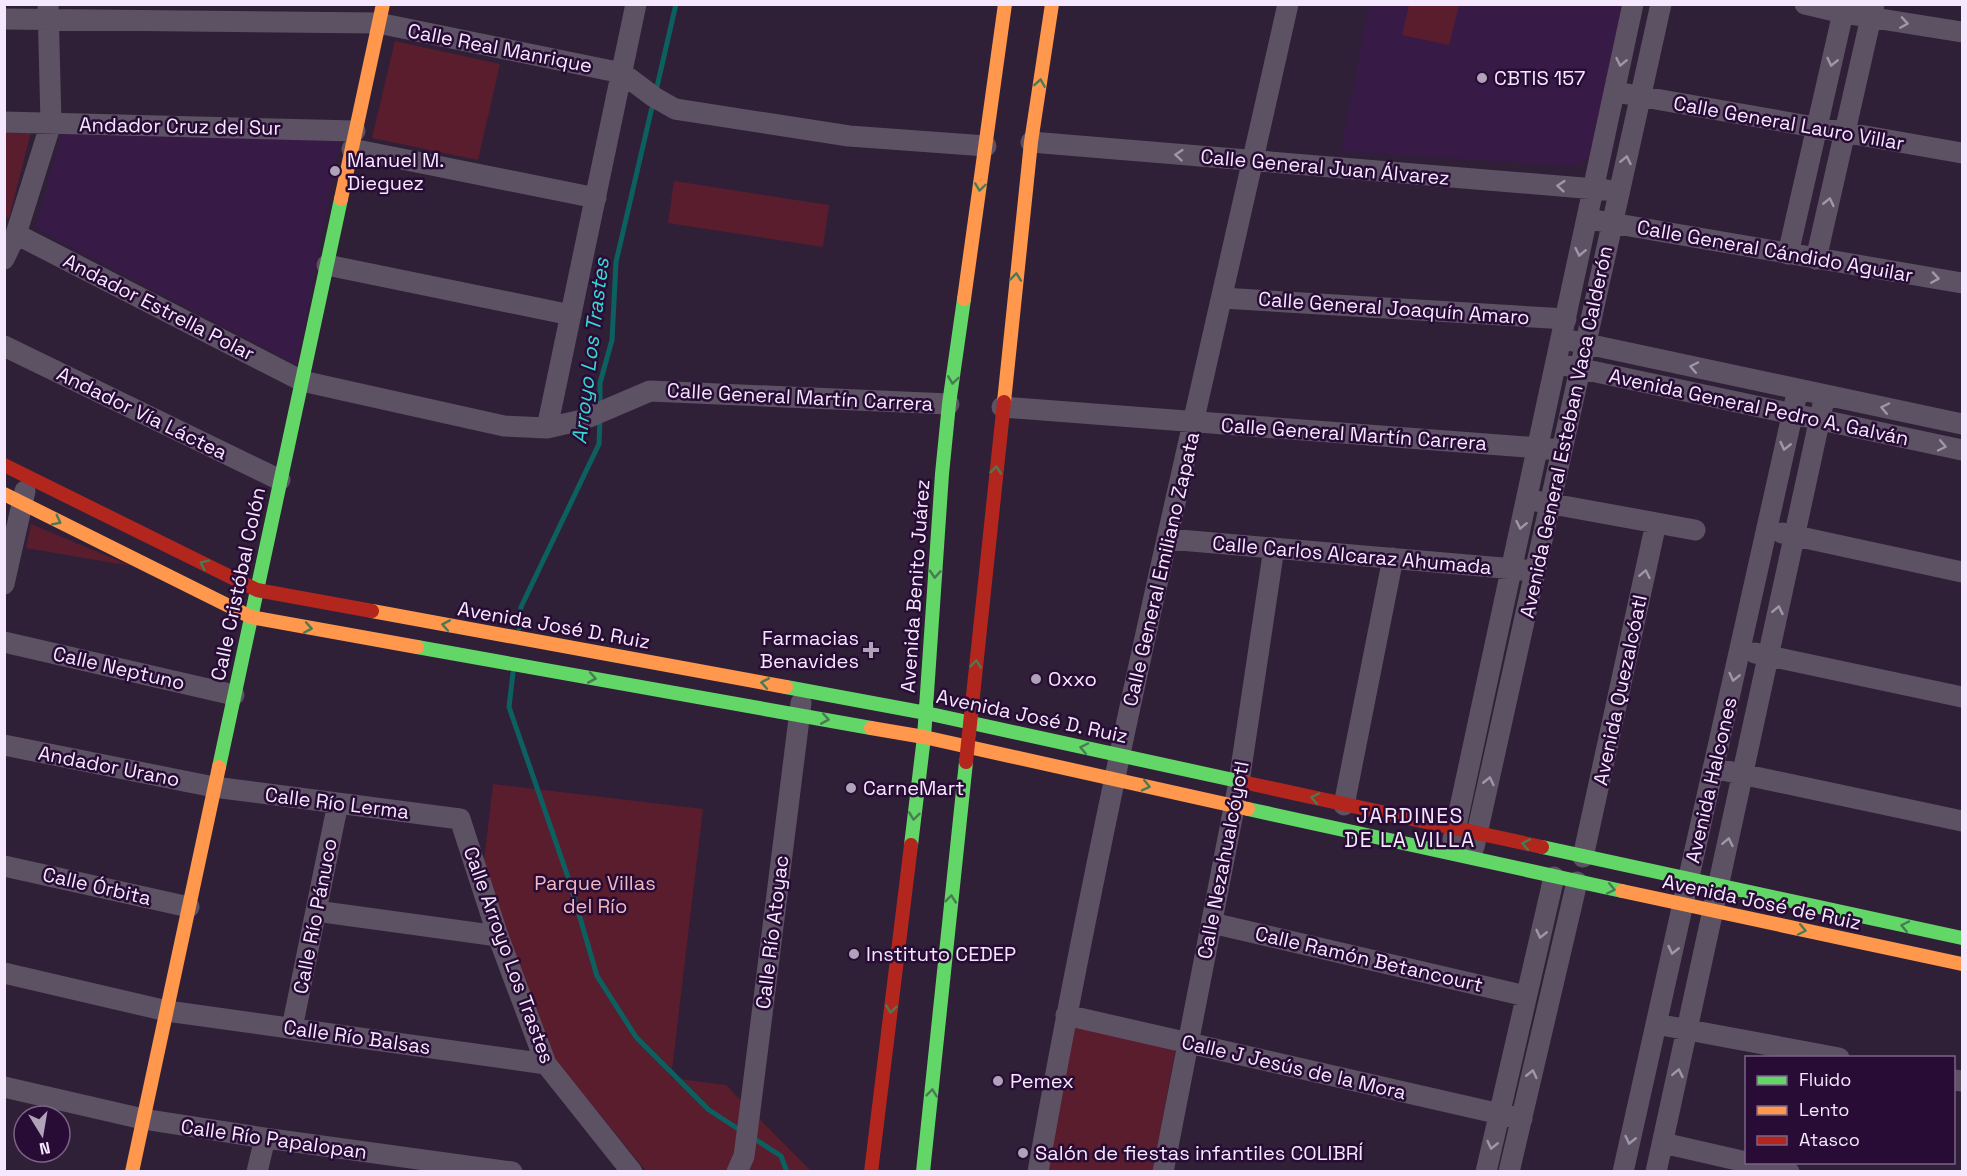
<svg xmlns="http://www.w3.org/2000/svg" width="1967" height="1176" font-family="'Space Grotesk',sans-serif">
  <rect width="100%" height="100%" fill="#2f2037"/>
  <path fill="#381a47" d="M 1369,5 L 1625,5 L 1594,155 L 1574,166 L 1341,151 Z
    M 62,134 L 341,138 L 297,365 L 35,228 Z"/>
  <path fill="#5a1d2d" d="M 1409,5 L 1459,5 L 1449,45 L 1402,35 Z
    M 395,41 L 500,64 L 478,160 L 372,138 Z
    M 4,131 L 31,132 L 9,218 L 5,216 Z
    M 674,181 L 829,205 L 823,247 L 668,223 Z
    M 31,524 L 131,566 L 26,548 Z
    M 493,784 L 703,809 L 671,1078 L 726,1085 L 811,1171 L 646,1171 L 547,1050 L 483,870 Z
    M 1070,1024 L 1176,1046 L 1153,1171 L 1047,1172 Z"/>
  <g fill="none" stroke-linecap="round" stroke-linejoin="round">
    <path stroke="#0d6060" stroke-width="5" d="M 656,91 L 676,4
      M 600,405 L 600,383 L 612,340 L 616,262 L 653,103
      M 519,628 L 521,607 L 599,444 L 600,418
      M 513,673 L 509,707 L 569,880 L 597,976 L 636,1037 L 709,1110 L 743,1132
      M 753,1138 L 781,1156 L 787,1172"/>
    <path stroke="#5d5264" stroke-width="21" d="M 1805,4 L 1843,13 L 1962,32
      M 4,19 L 378,23 L 622,73 L 654,97 L 675,109 L 849,136 L 986,146
      M 1627,94 L 1962,153
      M 4,122 L 355,131
      M 1031,142 L 1607,190
      M 352,149 L 596,198
      M 1600,221 L 1962,283
      M 16,234 L 302,381 L 504,426 L 547,428 L 582,420 L 650,391 L 949,404
      M 1788,254 L 1845,4
      M 4,259 L 16,234 L 51,123 L 48,4
      M 1816,259 L 1874,4
      M 327,265 L 571,315
      M 1222,298 L 1566,319
      M 1573,341 L 1962,424
      M 4,346 L 280,480
      M 1568,366 L 1962,450
      M 1002,407 L 1552,449
      M 547,428 L 636,4
      M 1536,501 L 1695,530
      M 1782,533 L 1962,572
      M 1168,539 L 1526,570
      M 4,584 L 25,491
      M 4,642 L 234,695
      M 1755,653 L 1962,697
      M 4,745 L 214,787 L 460,819 L 498,936 L 546,1064 L 632,1172
      M 1713,768 L 1962,821
      M 1344,805 L 1393,558
      M 1453,840 L 1633,4
      M 1474,847 L 1661,4
      M 1583,857 L 1656,523
      M 4,866 L 189,907
      M 316,911 L 498,936
      M 1212,923 L 1526,996
      M 4,973 L 167,1011 L 546,1064
      M 1066,1015 L 1522,1119
      M 1656,1024 L 1839,1058
      M 292,1028 L 338,803
      M 1954,1080 L 1962,1081
      M 4,1087 L 143,1119 L 265,1138 L 512,1172
      M 1663,1143 L 1746,1162
      M 1748,1162 L 1789,1172
      M 257,1172 L 265,1138
      M 737,1172 L 744,1156 L 749,1118 L 801,703
      M 1038,1172 C 1107,780 1201,393 1288,4
      M 1163,1172 L 1239,782 L 1274,548
      M 1486,1172 L 1554,877
      M 1509,1172 L 1577,882
      M 1623,1172 L 1798,389
      M 1656,1172 L 1825,395"/>
    <path stroke="#63d668" stroke-width="14" d="M 417,647 L 871,728
      M 786,687 L 926,713 L 1247,783
      M 219,767 L 341,199
      M 1248,809 L 1622,891
      M 911,845 L 924,737 L 942,474 L 949,404 L 964,299
      M 1542,847 L 1962,938
      M 923,1172 L 966,762"/>
    <path stroke="#ff974d" stroke-width="14" d="M 341,199 L 383,4
      M 964,299 L 1005,4
      M 1004,402 L 1031,142 L 1052,4
      M 4,494 L 251,617 L 417,647
      M 372,611 L 786,687
      M 871,728 L 924,737 L 1248,809
      M 1622,891 L 1962,964
      M 132,1172 L 219,767"/>
    <path stroke="#b3261e" stroke-width="14" d="M 4,465 L 257,590 L 372,611
      M 966,762 L 1004,402
      M 1247,783 L 1542,847
      M 871,1172 L 911,845"/>
  </g>
  <defs><path id="oneway-chevron" d="M-2-3.5L2.5 0L-2 3.5" fill="none" stroke-width="1.6" stroke-linecap="round" stroke-linejoin="round" transform="scale(1.5)"/></defs>
  <g stroke="#a196a9">
    <use href="#oneway-chevron" transform="translate(1904 23) rotate(9)"/>
    <use href="#oneway-chevron" transform="translate(1621 62) rotate(102)"/>
    <use href="#oneway-chevron" transform="translate(1832 62) rotate(103)"/>
    <use href="#oneway-chevron" transform="translate(1179 155) rotate(-175)"/>
    <use href="#oneway-chevron" transform="translate(1626 160) rotate(-78)"/>
    <use href="#oneway-chevron" transform="translate(1561 186) rotate(-175)"/>
    <use href="#oneway-chevron" transform="translate(1829 202) rotate(-77)"/>
    <use href="#oneway-chevron" transform="translate(1580 252) rotate(102)"/>
    <use href="#oneway-chevron" transform="translate(1935 278) rotate(9)"/>
    <use href="#oneway-chevron" transform="translate(1694 367) rotate(-168)"/>
    <use href="#oneway-chevron" transform="translate(1885 408) rotate(-168)"/>
    <use href="#oneway-chevron" transform="translate(1785 446) rotate(103)"/>
    <use href="#oneway-chevron" transform="translate(1942 446) rotate(12)"/>
    <use href="#oneway-chevron" transform="translate(1521 525) rotate(102)"/>
    <use href="#oneway-chevron" transform="translate(1645 574) rotate(-78)"/>
    <use href="#oneway-chevron" transform="translate(1778 610) rotate(-78)"/>
    <use href="#oneway-chevron" transform="translate(1734 677) rotate(103)"/>
    <use href="#oneway-chevron" transform="translate(1489 781) rotate(-77)"/>
    <use href="#oneway-chevron" transform="translate(1728 842) rotate(-78)"/>
    <use href="#oneway-chevron" transform="translate(1541 934) rotate(103)"/>
    <use href="#oneway-chevron" transform="translate(1673 950) rotate(103)"/>
    <use href="#oneway-chevron" transform="translate(1678 1073) rotate(-78)"/>
    <use href="#oneway-chevron" transform="translate(1532 1074) rotate(-77)"/>
    <use href="#oneway-chevron" transform="translate(1630 1140) rotate(103)"/>
    <use href="#oneway-chevron" transform="translate(1492 1145) rotate(103)"/>
  </g>
  <g stroke="#487b52">
    <use href="#oneway-chevron" transform="translate(1040 83) rotate(-81)"/>
    <use href="#oneway-chevron" transform="translate(980 187) rotate(98)"/>
    <use href="#oneway-chevron" transform="translate(1016 277) rotate(-84)"/>
    <use href="#oneway-chevron" transform="translate(953 380) rotate(98)"/>
    <use href="#oneway-chevron" transform="translate(996 470) rotate(-84)"/>
    <use href="#oneway-chevron" transform="translate(57 521) rotate(27)"/>
    <use href="#oneway-chevron" transform="translate(204 564) rotate(-154)"/>
    <use href="#oneway-chevron" transform="translate(935 574) rotate(94)"/>
    <use href="#oneway-chevron" transform="translate(446 625) rotate(-170)"/>
    <use href="#oneway-chevron" transform="translate(308 628) rotate(10)"/>
    <use href="#oneway-chevron" transform="translate(976 664) rotate(-84)"/>
    <use href="#oneway-chevron" transform="translate(592 678) rotate(10)"/>
    <use href="#oneway-chevron" transform="translate(765 683) rotate(-170)"/>
    <use href="#oneway-chevron" transform="translate(825 719) rotate(10)"/>
    <use href="#oneway-chevron" transform="translate(1084 748) rotate(-168)"/>
    <use href="#oneway-chevron" transform="translate(1146 786) rotate(13)"/>
    <use href="#oneway-chevron" transform="translate(1315 798) rotate(-168)"/>
    <use href="#oneway-chevron" transform="translate(914 816) rotate(97)"/>
    <use href="#oneway-chevron" transform="translate(1526 844) rotate(-168)"/>
    <use href="#oneway-chevron" transform="translate(1611 889) rotate(12)"/>
    <use href="#oneway-chevron" transform="translate(951 899) rotate(-84)"/>
    <use href="#oneway-chevron" transform="translate(1905 926) rotate(-168)"/>
    <use href="#oneway-chevron" transform="translate(1802 930) rotate(12)"/>
    <use href="#oneway-chevron" transform="translate(891 1009) rotate(97)"/>
    <use href="#oneway-chevron" transform="translate(932 1093) rotate(-84)"/>
  </g>
  <g fill="#b0a2b8" stroke="#280c36" stroke-width="2">
    <circle cx="1482" cy="78" r="6"/>
    <circle cx="335" cy="171" r="6"/>
    <path d="M868 641h6v6h6v6h-6v6h-6v-6h-6v-6h6z"/>
    <circle cx="1036" cy="679" r="6"/>
    <circle cx="851" cy="788" r="6"/>
    <circle cx="854" cy="954" r="6"/>
    <circle cx="998" cy="1081" r="6"/>
    <circle cx="1023" cy="1153" r="6"/>
  </g>
  <g text-anchor="middle" dominant-baseline="central" stroke-width="5" stroke-linejoin="round" paint-order="stroke">
    <g font-size="20" fill="#f5e8fe" stroke="#280c36">
      <text transform="translate(500 48) rotate(11)">Calle Real Manrique</text>
      <text transform="translate(1789 123) rotate(10)">Calle General Lauro Villar</text>
      <text transform="translate(180 126) rotate(1)">Andador Cruz del Sur</text>
      <text transform="translate(1325 167) rotate(5)">Calle General Juan Álvarez</text>
      <text transform="translate(1775 251) rotate(10)">Calle General Cándido Aguilar</text>
      <text transform="translate(159 307) rotate(27)">Andador Estrella Polar</text>
      <text transform="translate(1394 308) rotate(4)">Calle General Joaquín Amaro</text>
      <text transform="translate(800 397) rotate(3)">Calle General Martín Carrera</text>
      <text transform="translate(1759 407) rotate(12)">Avenida General Pedro A. Galván</text>
      <text transform="translate(142 413) rotate(26)">Andador Vía Láctea</text>
      <text transform="translate(1566 432) rotate(-78)">Avenida General Esteban Vaca Calderón</text>
      <text transform="translate(1354 434) rotate(4)">Calle General Martín Carrera</text>
      <text transform="translate(1352 555) rotate(5)">Calle Carlos Alcaraz Ahumada</text>
      <text transform="translate(1161 569) rotate(-77)">Calle General Emiliano Zapata</text>
      <text transform="translate(238 584) rotate(-78)">Calle Cristóbal Colón</text>
      <text transform="translate(915 586) rotate(-86)">Avenida Benito Juárez</text>
      <text transform="translate(554 625) rotate(10)">Avenida José D. Ruiz</text>
      <text transform="translate(119 668) rotate(13)">Calle Neptuno</text>
      <text transform="translate(1620 690) rotate(-78)">Avenida Quezalcóatl</text>
      <text transform="translate(1032 716) rotate(12)">Avenida José D. Ruiz</text>
      <text transform="translate(109 766) rotate(11)">Andador Urano</text>
      <text transform="translate(1711 780) rotate(-77)">Avenida Halcones</text>
      <text transform="translate(337 803) rotate(7)">Calle Río Lerma</text>
      <text transform="translate(1223 860) rotate(-79)">Calle Nezahualcóyotl</text>
      <text transform="translate(97 886) rotate(13)">Calle Órbita</text>
      <text transform="translate(1762 902) rotate(12)">Avenida José de Ruiz</text>
      <text transform="translate(315 916) rotate(-79)">Calle Río Pánuco</text>
      <text transform="translate(772 932) rotate(-83)">Calle Río Atoyac</text>
      <text transform="translate(509 955) rotate(70)">Calle Arroyo Los Trastes</text>
      <text transform="translate(1369 959) rotate(13)">Calle Ramón Betancourt</text>
      <text transform="translate(357 1037) rotate(8)">Calle Río Balsas</text>
      <text transform="translate(1294 1067) rotate(13)">Calle J Jesús de la Mora</text>
      <text transform="translate(274 1139) rotate(8)">Calle Río Papalopan</text>
    </g>
    <g font-size="20" fill="#f5e8fe" stroke="#280c36" text-anchor="start">
      <text x="1494" y="78">CBTIS 157</text>
      <text x="347" y="160">Manuel M.<tspan x="347" dy="23">Dieguez</tspan></text>
      <text x="859" y="638" text-anchor="end">Farmacias<tspan x="859" dy="23">Benavides</tspan></text>
      <text x="1048" y="679">Oxxo</text>
      <text x="863" y="788">CarneMart</text>
      <text x="866" y="954">Instituto CEDEP</text>
      <text x="1010" y="1081">Pemex</text>
      <text x="1035" y="1153">Salón de fiestas infantiles COLIBRÍ</text>
    </g>
    <g font-size="20" fill="#f1bac0" stroke="#280c36">
      <text x="595" y="883">Parque Villas<tspan x="595" dy="23">del Río</tspan></text>
    </g>
    <g font-size="21" font-style="italic" fill="#38d8d3" stroke="#280c36">
      <text transform="translate(590 351) rotate(-83)">Arroyo Los Trastes</text>
    </g>
    <g font-size="21" letter-spacing="1.5" fill="#f5e8fe" stroke="#280c36">
      <text x="1410" y="815">JARDINES<tspan x="1410" dy="24">DE LA VILLA</tspan></text>
    </g>
  </g>
  <rect width="1967" height="1176" fill="none" stroke="#f5e8fe" stroke-width="12"/>
  <rect x="1745" y="1056" width="210" height="108" fill="#280c36" stroke="#7a6486" stroke-width="1.5"/>
  <rect x="1757" y="1076" width="30" height="9" fill="#63d668" stroke="#7a6486" stroke-width="1.5"/>
  <text x="1799" y="1086" font-size="18" fill="#f5e8fe">Fluido</text>
  <rect x="1757" y="1106" width="30" height="9" fill="#ff974d" stroke="#7a6486" stroke-width="1.5"/>
  <text x="1799" y="1116" font-size="18" fill="#f5e8fe">Lento</text>
  <rect x="1757" y="1136" width="30" height="9" fill="#b3261e" stroke="#7a6486" stroke-width="1.5"/>
  <text x="1799" y="1146" font-size="18" fill="#f5e8fe">Atasco</text>
  <g transform="translate(42 1134) rotate(169)"><circle r="28" fill="#280c36" stroke="#7a6486" stroke-width="1.5"/>
  <path d="M0-4.5L10 22L0 15L-10 22Z" fill="#b0a2b8"/>
  <text y="-9" font-size="16" font-weight="bold" text-anchor="middle" fill="#f5e8fe">N</text>
  </g>
</svg>
